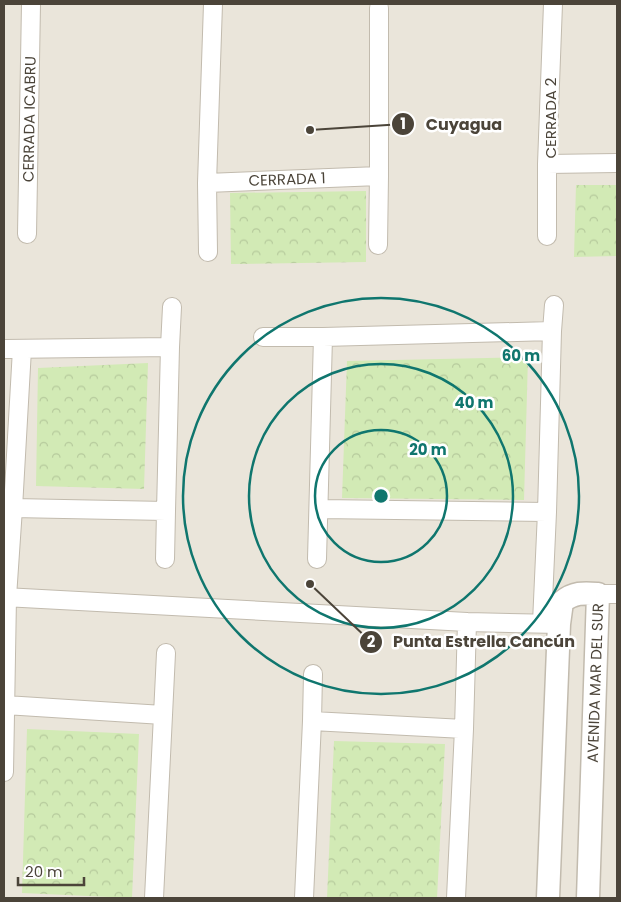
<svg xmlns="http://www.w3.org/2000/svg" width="621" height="902" font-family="Poppins,sans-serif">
  <defs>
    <pattern id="park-crowns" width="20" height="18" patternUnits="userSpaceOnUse" patternTransform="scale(1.25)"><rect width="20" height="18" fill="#d2eab5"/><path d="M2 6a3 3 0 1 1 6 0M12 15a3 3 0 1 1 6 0" fill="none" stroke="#b6ca9c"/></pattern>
  </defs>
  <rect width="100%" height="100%" fill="#f6f3ec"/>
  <path fill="#eae5da" d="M 4,4 L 617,4 L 617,898 L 4,898 Z"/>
  <path fill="url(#park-crowns)" d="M 576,185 L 617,185 L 617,256 L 574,257 Z
    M 366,191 L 366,262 L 231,264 L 230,193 Z
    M 528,357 L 524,500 L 342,498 L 347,361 Z
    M 148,363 L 144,489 L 36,486 L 38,368 Z
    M 27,729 L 139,734 L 132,898 L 22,893 Z
    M 334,741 L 445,744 L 437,898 L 327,898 Z"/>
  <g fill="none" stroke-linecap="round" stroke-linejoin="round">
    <defs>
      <path id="minor" d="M 547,164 L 617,163
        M 207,183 L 379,176
        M 27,234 L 31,4
        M 547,236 L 547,164 L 553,4
        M 378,245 L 379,176 L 379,8
        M 208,252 L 207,183 L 213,4
        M 552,331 L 554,305
        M 263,337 L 323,337
        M 170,347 L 172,307
        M 4,349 L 170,347 L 166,511 L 13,508 L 22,349
        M 165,559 L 166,511
        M 317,559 L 323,337 L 552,331 L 547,512 L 320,509
        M 598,594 L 617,594
        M 4,597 L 467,622
        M 542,623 L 547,512
        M 5,705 L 163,715 L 154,898
        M 163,715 L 166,653
        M 312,721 L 313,674
        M 4,772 L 7,597 L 13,508
        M 304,898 L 312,721 L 464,729
        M 456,898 L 464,729 L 467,622 L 559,624"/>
      <path id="tertiary" d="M 548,898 L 559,624 L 562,602 C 574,592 584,593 598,594 L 588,898"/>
    </defs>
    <use href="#minor" stroke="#c2bbae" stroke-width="20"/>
    <use href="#tertiary" stroke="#c2bbae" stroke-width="25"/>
    <use href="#minor" stroke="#fff" stroke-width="18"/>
    <use href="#tertiary" stroke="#fff" stroke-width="22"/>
  </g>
  <g fill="none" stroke="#0f766e" stroke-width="2.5">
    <circle cx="381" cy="496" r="66"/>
    <circle cx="381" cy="496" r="132"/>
    <circle cx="381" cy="496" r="198"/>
  </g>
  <g text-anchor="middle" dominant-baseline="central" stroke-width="5" stroke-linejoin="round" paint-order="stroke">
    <g font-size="15" fill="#4b4439" stroke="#fff">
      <text transform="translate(550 118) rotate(-90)">CERRADA 2</text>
      <text transform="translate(29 119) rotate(-89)">CERRADA ICABRU</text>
      <text transform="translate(287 179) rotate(-2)">CERRADA 1</text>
      <text transform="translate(595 683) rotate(-88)">AVENIDA MAR DEL SUR</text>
    </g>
  </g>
  <circle cx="381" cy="496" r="8" fill="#0f766e" stroke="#fff" stroke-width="2.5"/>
  <g font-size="15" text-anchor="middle" font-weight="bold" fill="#0f766e" stroke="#fff" stroke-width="5" stroke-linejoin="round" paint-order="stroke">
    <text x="521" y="361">60 m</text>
    <text x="474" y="408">40 m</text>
    <text x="428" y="455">20 m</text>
  </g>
  <path fill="none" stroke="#4b4439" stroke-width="2" d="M310 130L403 124M310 584L371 642"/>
  <g fill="#4b4439" stroke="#fff" stroke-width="2">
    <circle cx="310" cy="130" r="5"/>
    <circle cx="310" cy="584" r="5"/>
    <circle cx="403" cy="124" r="12"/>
    <circle cx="371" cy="642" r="12"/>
  </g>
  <g font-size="15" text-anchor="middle" font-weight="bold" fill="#fff">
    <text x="403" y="129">1</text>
    <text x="371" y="647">2</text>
  </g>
  <g font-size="16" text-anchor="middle" font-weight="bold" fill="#4b4439" stroke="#fff" stroke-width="5" stroke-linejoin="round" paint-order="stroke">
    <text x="464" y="130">Cuyagua</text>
    <text x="484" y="647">Punta Estrella Cancún</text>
  </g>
  <rect width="621" height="902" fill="none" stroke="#4b4439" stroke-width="10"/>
  <path d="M18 877v8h66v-8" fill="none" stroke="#4b4439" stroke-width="2.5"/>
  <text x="25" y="877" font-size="15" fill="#4b4439" stroke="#ffffff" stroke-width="4" paint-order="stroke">20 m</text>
</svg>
